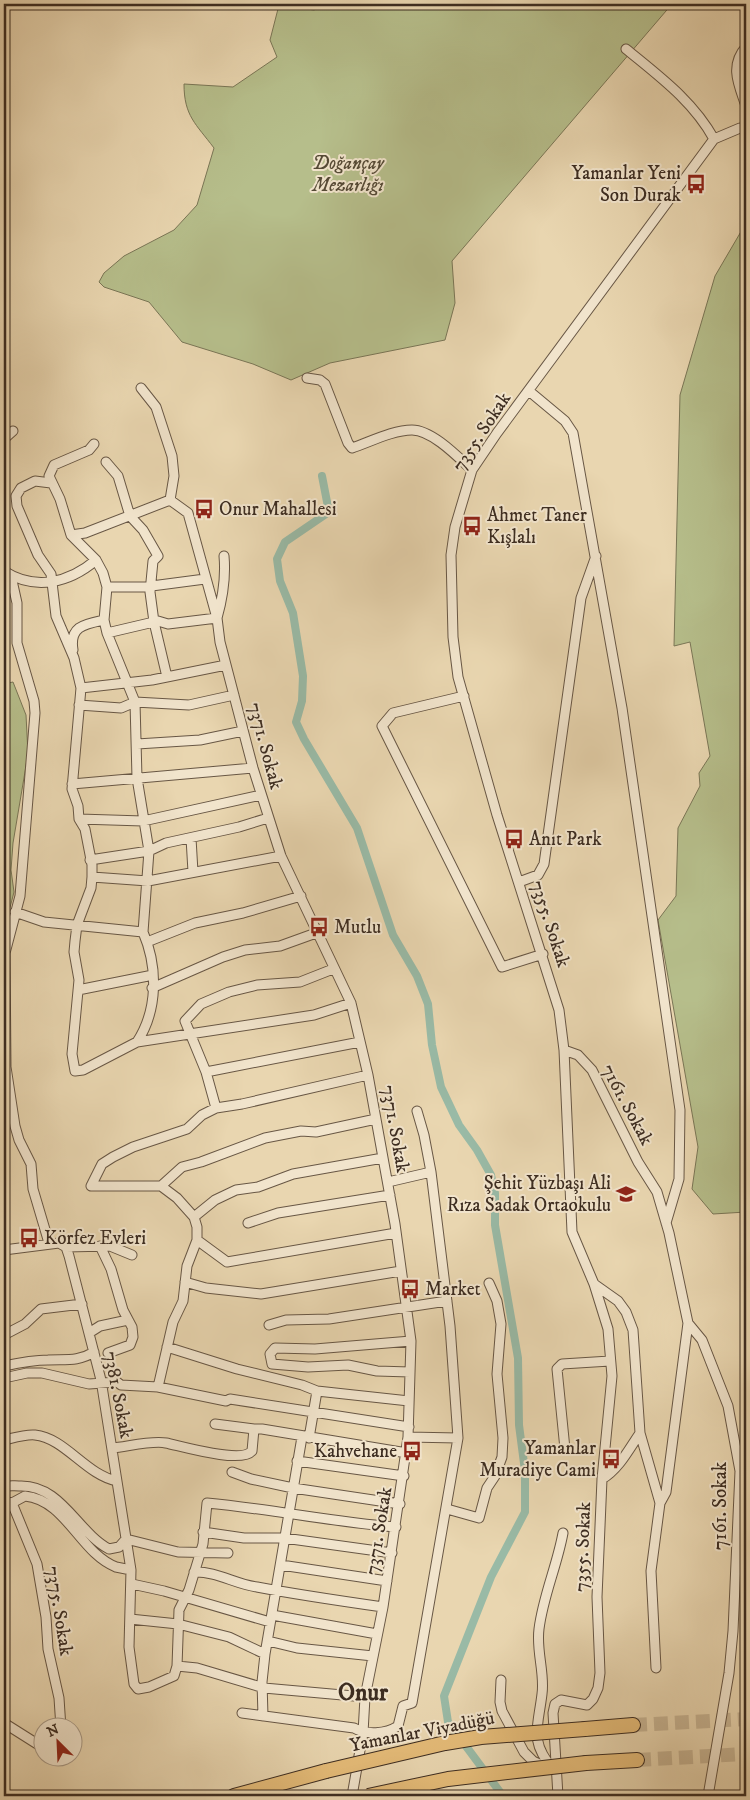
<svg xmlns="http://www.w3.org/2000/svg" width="750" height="1800" font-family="'IM FELL DW Pica',serif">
  <rect width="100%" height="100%" fill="#e9d6b0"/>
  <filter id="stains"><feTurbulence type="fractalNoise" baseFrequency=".004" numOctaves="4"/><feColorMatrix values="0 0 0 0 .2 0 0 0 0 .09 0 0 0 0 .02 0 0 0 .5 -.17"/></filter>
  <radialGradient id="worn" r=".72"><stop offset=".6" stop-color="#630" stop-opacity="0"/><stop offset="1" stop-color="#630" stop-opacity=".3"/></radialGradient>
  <path fill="#b6be8b" stroke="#7a7656" d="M 327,4 L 672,4 L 452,261 L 455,303 L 445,340 L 330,363 L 291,380 L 253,364 L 182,342 L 149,302 L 104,287 L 99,282 L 104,273 L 124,256 L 174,230 L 197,205 L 214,148 C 196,124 184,116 184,84 L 233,87 L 277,57 L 270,40 L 279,5 L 314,10 Z
    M 746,223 L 746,1212 L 713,1214 L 692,1189 L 698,1147 L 658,920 L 676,896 L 678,828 L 700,786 L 699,773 L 710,756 L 690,642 L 674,646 L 680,395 L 715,276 Z
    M 13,682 L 26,715 L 28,754 L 13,843 L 11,870 L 14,892 L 4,931 L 4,684 Z"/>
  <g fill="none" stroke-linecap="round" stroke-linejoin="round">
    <path stroke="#99baa6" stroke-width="8" d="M 322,476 L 329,512 L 285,542 L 277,559 L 280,581 L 293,613 L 303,676 L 302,701 L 296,722 L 304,739 L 357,828 L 393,935 L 417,976 L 428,1004 L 432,1045 L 441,1087 L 459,1125 L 477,1150 L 491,1175 L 495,1193 L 495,1225 L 518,1358 L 519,1425 L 525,1471 L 525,1512 L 491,1577 L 444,1696 L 448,1722 L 503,1796"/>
    <path stroke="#c7b493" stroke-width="14" stroke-dasharray="14 7" stroke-linecap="butt" d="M 633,1725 L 746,1719
      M 637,1760 L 746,1754"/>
    <defs>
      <path id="minor" d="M 746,47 C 729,66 739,85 746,106
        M 626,49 C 660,77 693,101 714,139
        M 307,378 L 320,380 L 325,384 L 348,443 L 352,448 C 370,442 393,430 412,430 C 432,430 458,457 472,470
        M 141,388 L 156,407 L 172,456 L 174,476 L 170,500
        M 529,391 L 565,421 L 573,433 L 622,708 L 680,1110 L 679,1179 L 666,1223
        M 4,439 L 13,431
        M 94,444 L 89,450 L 54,465 L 49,476 L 60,499 L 71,535 L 96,560 L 103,573 L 107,587 L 104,620 L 107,633 L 135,702 L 137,778 L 149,851 L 143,932 C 158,967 158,1010 137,1042
        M 106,462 L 118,476 L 130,516 L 143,530 L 158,556 L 153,561 L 150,592 L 154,622 L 167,677
        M 51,483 L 35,481 L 21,488 L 16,496 L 17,506 L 38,555 L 51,574 L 56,616 L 74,658 L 81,688 L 72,789 L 78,806 L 79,819 L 85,829 L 92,865 L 92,877 L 91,888 L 77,925 L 75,941 L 74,952 L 79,980 L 72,1054 L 75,1071 L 83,1070 L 137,1042 L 314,1015 L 351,1003
        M 170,500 L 188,513 L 217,618 L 220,642 L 253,768 L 281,856 L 351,1003 L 368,1075 L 395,1224 L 411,1341 L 408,1437 L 383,1607 L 365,1697 L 363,1733 L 352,1796
        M 71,535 L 85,533 L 170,500
        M 4,571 C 35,591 69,583 96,560
        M 11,576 L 17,603 L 17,643 L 34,701 L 35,713 L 20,896 L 5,953 L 6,1067 L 15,1126 L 19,1140 L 31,1164 L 33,1189 L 49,1243
        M 107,587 L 144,587 L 205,579
        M 107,633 L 158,621 L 168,624 L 217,618 C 223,597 226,578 224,556
        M 73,650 C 69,626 85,624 104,620
        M 81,688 L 152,680 L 226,665
        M 464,696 L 393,713 L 382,726 L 502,967 L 543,954
        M 79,705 L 121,708 L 135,702 L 189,705 L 234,695
        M 137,744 L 200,740 L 243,731
        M 72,784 L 253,768
        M 79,819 L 143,821 L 261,795
        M 191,838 L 193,872
        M 90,860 L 149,851 L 166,843 L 239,827 L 268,818
        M 92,877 L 148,881 L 281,856
        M 519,882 L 538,875 L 544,864 L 581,598 L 596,556
        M 15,912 L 44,922 L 143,932
        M 147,942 L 195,923 L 243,913 L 301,896
        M 152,988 L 223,957 L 245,950 L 280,946 L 316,933
        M 78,990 L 153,975
        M 564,1050 L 578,1055 L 592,1070 L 638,1162 L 657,1192 L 669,1233 L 688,1323 L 702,1340 L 728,1406 L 740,1471 L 733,1631 L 729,1673 L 708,1796
        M 206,1072 L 360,1042
        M 368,1075 L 242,1104 L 216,1108 L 202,1115 L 187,1129 L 133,1147 L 113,1157 L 102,1164 L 91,1186 L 161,1186 L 177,1198 L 194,1217 L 197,1227 L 197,1240 L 227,1262 L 396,1233
        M 216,1108 L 206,1072 L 185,1021 L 201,1004 L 229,992 L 257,985 L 300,982 L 333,969
        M 417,1111 L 424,1135 L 431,1172
        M 161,1186 L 182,1167 L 201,1162 L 265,1138 L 301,1131 L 316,1132 L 376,1119
        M 194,1217 L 215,1200 L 236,1190 L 258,1187 L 293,1174 L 383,1158
        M 248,1223 L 278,1213 L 390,1195
        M 100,1246 L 111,1269 L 123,1310 L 132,1327 L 133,1337 L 130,1345 L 108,1353
        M 66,1247 L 110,1246 L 132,1255
        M 4,1250 L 59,1243 L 66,1247 L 69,1256 L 101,1380 L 131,1570 L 129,1647 L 134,1684 L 138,1689 L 149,1687 L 174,1676 L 177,1666 L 179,1610 L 189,1590 L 203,1544 L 207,1503 C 271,1509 333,1522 396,1527
        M 185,1282 L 206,1288 L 261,1294 L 401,1271
        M 594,1284 L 618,1301 L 626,1312 L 633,1330 L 640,1433 L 660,1503 L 666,1492 L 688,1323
        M 269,1325 L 286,1320 L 329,1319 L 447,1301
        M 89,1333 L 100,1326 L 128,1320
        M 4,1335 L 25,1324 L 41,1309 L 82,1304
        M 167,1347 L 237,1369 L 302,1385 L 317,1391 L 409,1401
        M 4,1366 C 18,1363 33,1360 48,1360 C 65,1359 78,1362 94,1352
        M 410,1372 L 377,1371 L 348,1365 L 308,1367 L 272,1364 L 270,1354 L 275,1348 L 315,1349 L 411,1341
        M 4,1378 L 27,1373 L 42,1373 L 89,1384 L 117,1382 L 121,1385 L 158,1387 L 226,1401 L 230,1399 L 409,1427
        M 158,1387 L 173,1322 L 183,1301 L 187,1266 L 197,1240
        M 215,1424 L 254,1429
        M 408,1437 L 458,1438
        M 309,1438 L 317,1391
        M 4,1440 C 13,1438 26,1434 35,1435 C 65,1438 86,1475 117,1481
        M 112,1448 C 126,1447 152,1440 166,1443 C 181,1446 241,1464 252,1451 L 254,1429 L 262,1429 L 407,1453
        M 565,1449 L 557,1369 L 562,1364 L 610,1361
        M 297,1461 L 404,1476
        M 232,1472 L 251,1479 L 293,1488 L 400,1504
        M 602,1479 C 619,1469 629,1449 640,1433
        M 4,1487 C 9,1485 13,1486 19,1486 C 61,1484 77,1532 109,1549 L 119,1547 L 126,1539
        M 4,1501 L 12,1503 L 25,1496 C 66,1500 80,1553 116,1567 C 121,1568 126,1569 131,1570
        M 12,1503 L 37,1564 L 46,1617 L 48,1649 L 59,1698 L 61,1728
        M 447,1509 L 479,1518 L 487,1488 L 495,1476 L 502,1457 L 503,1438 L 497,1374 L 501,1324 L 497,1301 L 489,1283
        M 203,1532 L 244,1538 L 284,1538 L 392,1553
        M 126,1539 L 178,1552 L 228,1553
        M 281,1565 L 387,1581
        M 194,1572 C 216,1571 235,1584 257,1587 C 299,1595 341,1601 383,1607
        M 132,1584 L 164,1591 L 270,1622
        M 272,1615 L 377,1634
        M 130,1619 L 178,1624 L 229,1637 L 265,1654
        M 268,1641 L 297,1648 L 373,1656
        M 177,1666 L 197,1668 L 264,1688 L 365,1697
        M 656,1668 L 651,1571 L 660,1503
        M 501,1680 L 500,1702 L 502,1711 L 524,1752 L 533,1761 L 546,1767
        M 242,1713 L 354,1728 C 366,1735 386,1734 398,1726 L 403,1706 L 412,1703 L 458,1438 L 450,1326 L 431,1172 L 388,1182
        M 263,1716 L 262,1682 L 265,1654 L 302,1437
        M 4,1723 L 42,1747
        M 553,1769 C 529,1741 538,1728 542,1694 C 545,1673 536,1651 539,1629 C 543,1596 557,1566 563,1533
        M 540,1796 L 553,1796
        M 558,1796 L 553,1713 L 555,1704 L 561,1700 L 587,1705 L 593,1699 L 598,1688 L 600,1673 L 597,1597 L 602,1479 L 612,1376 L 608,1329 L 594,1284 L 572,1232 L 564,1050 L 559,1010 L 497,815 L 458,677 L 453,637 L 451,555 L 455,527 L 472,470 L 497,433 L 714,139 L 740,128 L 746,128"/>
      <path id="highway" d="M 585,1729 L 633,1725
        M 586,1763 L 637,1760
        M 234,1796 L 326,1771"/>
    </defs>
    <use href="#minor" stroke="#685745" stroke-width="11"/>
    <use href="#highway" stroke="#3d2d21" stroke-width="16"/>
    <use href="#minor" stroke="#f1e4cc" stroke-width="9"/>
    <use href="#highway" stroke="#e4bb78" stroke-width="14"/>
    <defs>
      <path id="highway-bridge" d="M 326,1771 L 445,1743 L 481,1737 L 585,1729
        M 368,1796 L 448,1779 L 586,1763"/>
    </defs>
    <use href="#highway-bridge" stroke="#3d2d21" stroke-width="16" stroke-linecap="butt"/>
    <use href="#highway-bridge" stroke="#e4bb78" stroke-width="14"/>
  </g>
  <defs>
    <symbol id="bus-bare" viewBox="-9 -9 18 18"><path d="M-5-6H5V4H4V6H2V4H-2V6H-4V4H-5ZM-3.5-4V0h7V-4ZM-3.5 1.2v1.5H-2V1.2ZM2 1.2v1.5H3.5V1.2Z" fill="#8f2418" stroke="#f1e4cc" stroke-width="2.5" paint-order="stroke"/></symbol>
    <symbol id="school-bare" viewBox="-9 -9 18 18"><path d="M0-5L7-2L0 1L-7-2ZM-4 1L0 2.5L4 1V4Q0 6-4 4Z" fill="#8f2418" stroke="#f1e4cc" stroke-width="2.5" paint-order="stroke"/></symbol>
  </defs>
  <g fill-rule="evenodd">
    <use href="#bus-bare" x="682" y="170" width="28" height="28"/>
    <use href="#bus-bare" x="190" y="495" width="28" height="28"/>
    <use href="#bus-bare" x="458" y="512" width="28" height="28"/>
    <use href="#bus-bare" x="500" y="825" width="28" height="28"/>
    <use href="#bus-bare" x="305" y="913" width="28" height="28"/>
    <use href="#school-bare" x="612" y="1180" width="28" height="28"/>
    <use href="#bus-bare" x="15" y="1224" width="28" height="28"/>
    <use href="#bus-bare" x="396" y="1275" width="28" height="28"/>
    <use href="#bus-bare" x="398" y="1437" width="28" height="28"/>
    <use href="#bus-bare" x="597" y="1445" width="28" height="28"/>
  </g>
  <g text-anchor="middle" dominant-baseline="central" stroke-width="4" stroke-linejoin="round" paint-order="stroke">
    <g font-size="19" font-style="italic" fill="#554a36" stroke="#f1e4cc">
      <text x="348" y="163">Doğançay<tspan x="348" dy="22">Mezarlığı</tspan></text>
    </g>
    <g font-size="19" fill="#3d2d21" stroke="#f1e4cc" text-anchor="start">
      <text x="681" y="173" text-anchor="end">Yamanlar Yeni<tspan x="681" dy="22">Son Durak</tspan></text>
      <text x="219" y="509">Onur Mahallesi</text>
      <text x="487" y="515">Ahmet Taner<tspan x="487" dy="22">Kışlalı</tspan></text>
      <text x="529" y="839">Anıt Park</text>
      <text x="334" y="927">Mutlu</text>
      <text x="611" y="1183" text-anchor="end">Şehit Yüzbaşı Ali<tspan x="611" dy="22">Rıza Sadak Ortaokulu</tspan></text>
      <text x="44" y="1238">Körfez Evleri</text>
      <text x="425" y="1289">Market</text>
      <text x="596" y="1448" text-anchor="end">Yamanlar<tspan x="596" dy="22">Muradiye Cami</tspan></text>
      <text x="397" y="1451" text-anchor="end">Kahvehane</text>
    </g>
    <g font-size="19" fill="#3d2d21" stroke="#f1e4cc">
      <text transform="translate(482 432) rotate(-57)">7355. Sokak</text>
      <text transform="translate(265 746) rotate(75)">7371. Sokak</text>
      <text transform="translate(550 924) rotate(72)">7355. Sokak</text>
      <text transform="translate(627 1105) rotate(62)">7161. Sokak</text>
      <text transform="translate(395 1129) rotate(80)">7371. Sokak</text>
      <text transform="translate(118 1395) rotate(79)">7381. Sokak</text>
      <text transform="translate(720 1506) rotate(-90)">7161. Sokak</text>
      <text transform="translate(379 1531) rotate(-81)">7371. Sokak</text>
      <text transform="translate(583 1547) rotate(-88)">7355. Sokak</text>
      <text transform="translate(59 1611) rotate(81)">7375. Sokak</text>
      <text transform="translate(422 1732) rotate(-11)">Yamanlar Viyadüğü</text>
    </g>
    <g font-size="24" font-weight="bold" fill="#3d2d21" stroke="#f1e4cc">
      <text x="363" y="1693">Onur</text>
    </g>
  </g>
  <rect width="750" height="1800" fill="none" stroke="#e9d6b0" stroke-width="20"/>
  <rect x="5" y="5" width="740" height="1790" fill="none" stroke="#3d2d21" stroke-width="2.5"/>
  <rect x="10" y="10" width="730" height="1780" fill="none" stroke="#3d2d21"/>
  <g transform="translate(58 1742) rotate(336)"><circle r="24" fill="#f1e4cc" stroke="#a99b88"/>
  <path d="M0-4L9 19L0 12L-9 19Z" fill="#8f2418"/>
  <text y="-8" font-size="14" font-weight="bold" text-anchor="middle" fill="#3d2d21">N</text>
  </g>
  <rect width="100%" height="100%" filter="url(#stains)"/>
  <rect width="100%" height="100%" fill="url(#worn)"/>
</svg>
